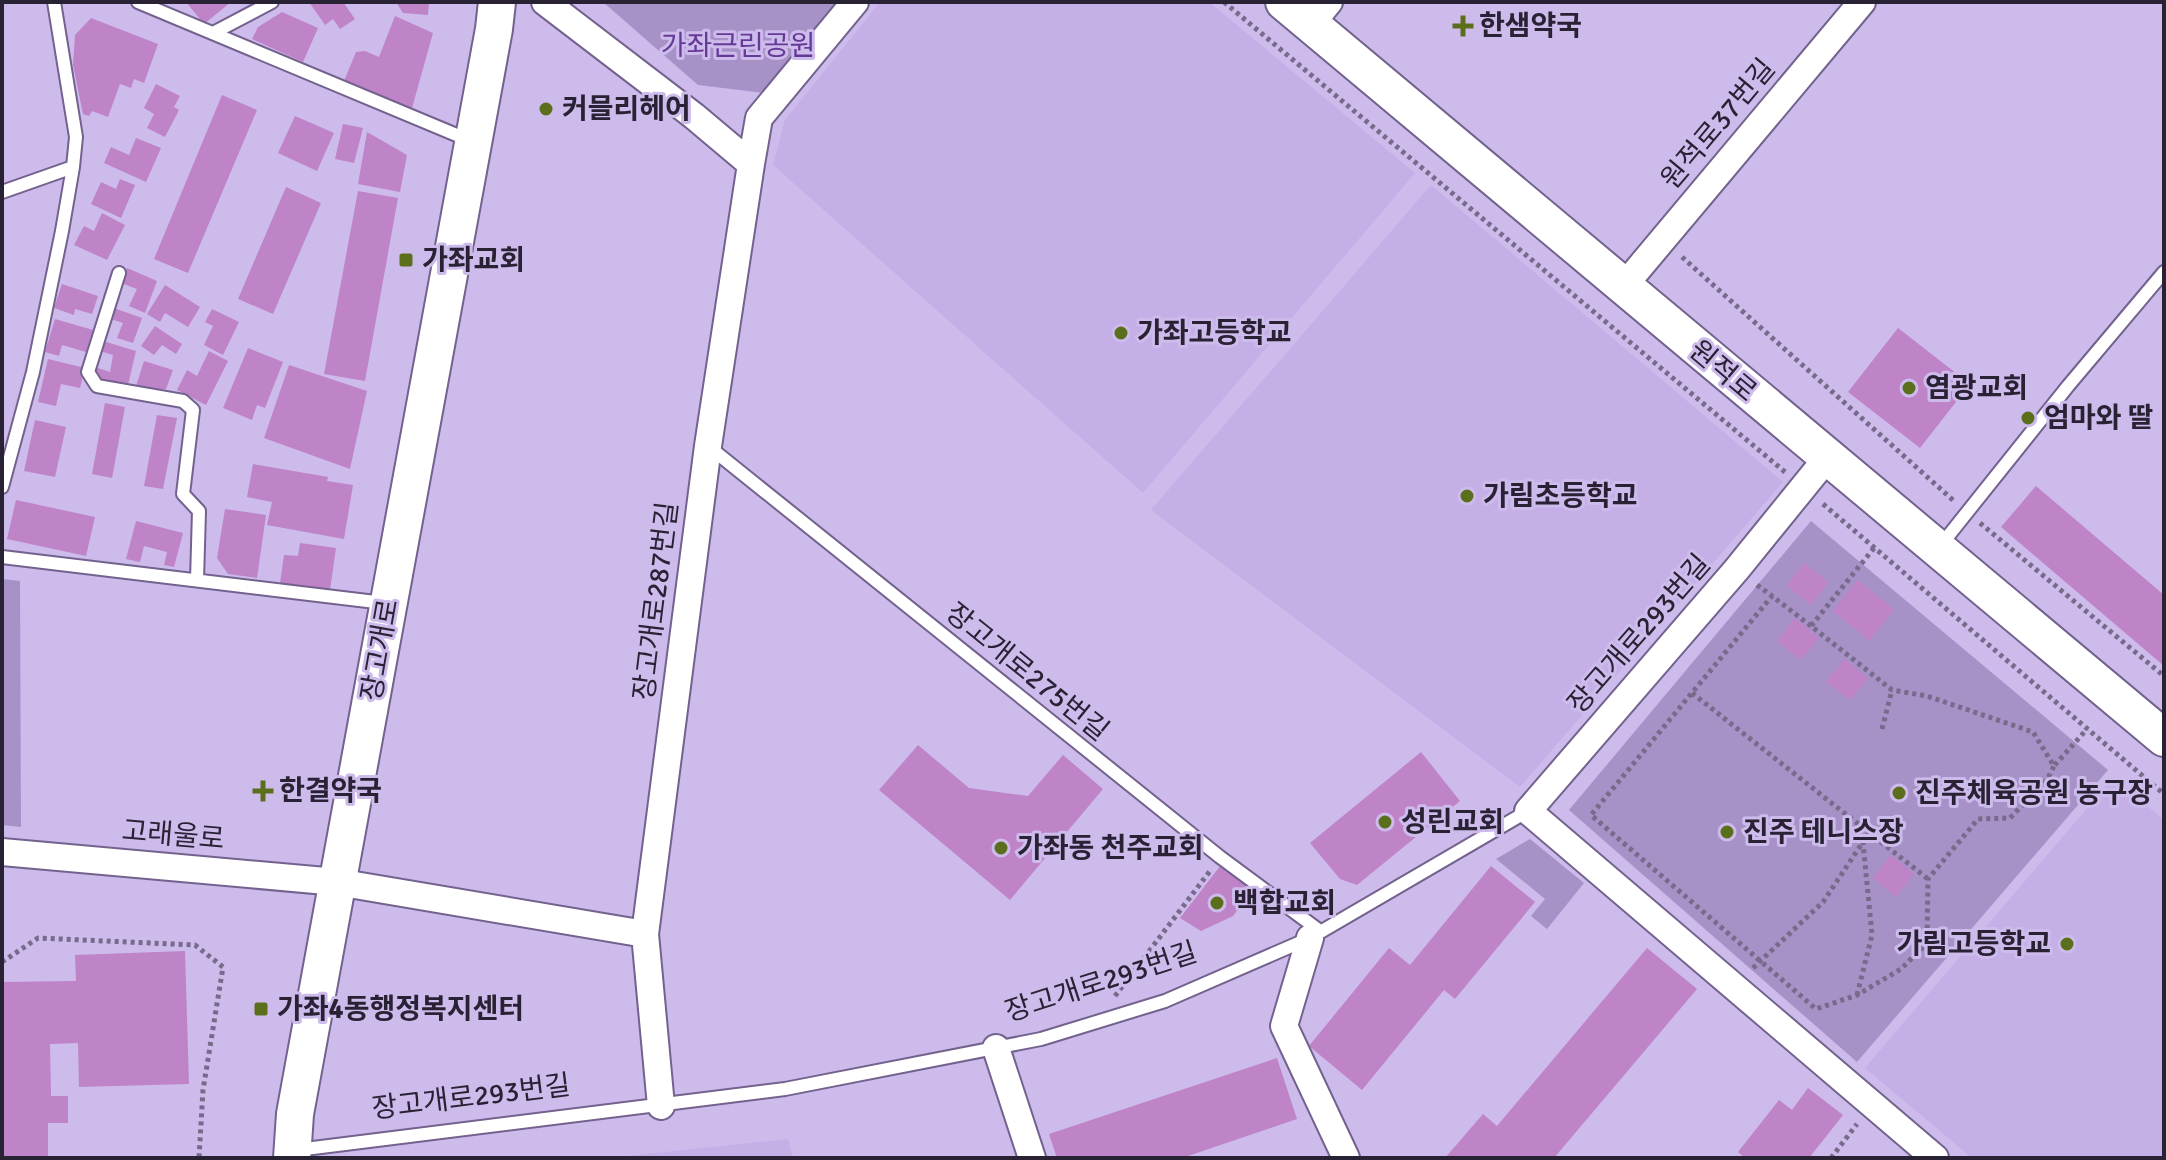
<svg xmlns="http://www.w3.org/2000/svg" width="2166" height="1160" font-family="Signika,'Noto Sans KR',sans-serif">
  <rect width="100%" height="100%" fill="#cdbbec"/>
  <path fill="#c4afe7" d="M 880,2 L 1209,2 L 1415,173 L 1143,493 L 773,165 L 785,120 Z
    M 1431,185 L 1783,482 L 1520,787 L 1151,510 Z
    M 2113,778 L 2164,820 L 2164,1158 L 1972,1158 L 1865,1068 Z
    M 788,1139 L 793,1158 L 609,1158 Z"/>
  <path fill="#a792c8" d="M 603,2 L 839,2 L 765,93 L 698,85 Z
    M 1811,521 L 2108,770 L 1857,1062 L 1569,810 Z
    M 2,579 L 20,581 L 21,827 L 2,825 Z
    M 1530,839 L 1584,883 L 1547,929 L 1531,916 L 1545,899 L 1496,859 Z"/>
  <path fill="#bf83c8" d="M 186,2 L 231,2 L 204,24 Z
    M 309,2 L 343,2 L 355,19 L 340,29 L 333,19 L 325,25 Z
    M 396,2 L 429,2 L 428,15 L 403,13 Z
    M 282,12 L 318,28 L 303,62 L 252,39 L 258,27 Z
    M 395,16 L 433,33 L 412,108 L 344,81 L 356,52 L 365,51 L 379,57 Z
    M 91,18 L 158,44 L 144,83 L 134,79 L 131,88 L 120,84 L 108,117 L 92,111 L 89,116 L 83,114 L 73,65 L 75,35 Z
    M 156,84 L 180,96 L 174,107 L 179,110 L 165,137 L 147,128 L 154,114 L 144,108 Z
    M 222,95 L 257,110 L 188,273 L 154,259 Z
    M 295,116 L 334,133 L 317,171 L 278,153 Z
    M 343,124 L 363,128 L 354,163 L 335,159 Z
    M 367,132 L 407,155 L 400,192 L 358,184 Z
    M 136,138 L 161,148 L 146,182 L 104,163 L 111,147 L 129,155 Z
    M 120,179 L 135,185 L 121,218 L 91,204 L 101,182 L 116,189 Z
    M 286,187 L 321,203 L 273,314 L 238,299 Z
    M 358,191 L 398,198 L 365,381 L 324,374 Z
    M 102,213 L 125,225 L 107,260 L 74,245 L 84,226 L 94,231 Z
    M 127,268 L 157,281 L 145,313 L 129,306 L 137,289 L 121,283 Z
    M 62,284 L 98,296 L 92,314 L 75,309 L 74,315 L 54,308 Z
    M 165,285 L 200,307 L 188,327 L 165,313 L 160,322 L 147,314 Z
    M 114,308 L 142,318 L 133,343 L 117,338 L 123,323 L 111,319 Z
    M 212,309 L 239,322 L 223,355 L 204,345 L 213,326 L 205,322 Z
    M 55,319 L 93,330 L 86,352 L 62,345 L 59,356 L 45,352 Z
    M 155,326 L 182,344 L 176,354 L 162,345 L 154,355 L 141,346 Z
    M 1898,328 L 1970,384 L 1920,448 L 1848,392 Z
    M 103,341 L 136,351 L 127,389 L 100,382 L 93,374 L 95,367 L 110,372 L 113,355 L 100,351 Z
    M 248,348 L 283,362 L 265,408 L 257,405 L 252,420 L 223,408 Z
    M 209,351 L 228,361 L 206,405 L 177,390 L 187,370 L 197,376 Z
    M 48,359 L 85,368 L 80,388 L 61,384 L 56,406 L 38,402 Z
    M 144,361 L 173,370 L 166,389 L 135,389 Z
    M 289,365 L 367,391 L 350,469 L 264,438 Z
    M 105,403 L 125,407 L 112,478 L 92,474 Z
    M 157,415 L 177,418 L 163,489 L 144,486 Z
    M 35,420 L 66,427 L 55,477 L 24,471 Z
    M 253,464 L 328,477 L 327,481 L 353,485 L 344,539 L 267,525 L 272,502 L 247,497 Z
    M 2036,486 L 2164,595 L 2164,666 L 2001,527 Z
    M 16,500 L 95,517 L 86,556 L 7,539 Z
    M 225,509 L 266,515 L 257,578 L 228,574 L 217,558 Z
    M 136,521 L 183,533 L 174,567 L 164,565 L 167,552 L 144,546 L 140,562 L 126,559 Z
    M 300,543 L 336,548 L 330,590 L 280,583 L 284,555 L 298,556 Z
    M 1804,563 L 1829,582 L 1811,605 L 1786,586 Z
    M 1857,580 L 1894,609 L 1870,641 L 1833,611 Z
    M 1795,618 L 1819,638 L 1800,660 L 1777,641 Z
    M 1844,659 L 1868,678 L 1850,700 L 1826,682 Z
    M 918,745 L 969,788 L 1028,796 L 1063,755 L 1103,789 L 1010,900 L 879,790 Z
    M 1421,752 L 1460,801 L 1357,885 L 1340,879 L 1310,843 Z
    M 1891,855 L 1914,874 L 1896,897 L 1873,878 Z
    M 1221,865 L 1253,890 L 1233,916 L 1201,931 L 1180,918 Z
    M 1491,866 L 1535,902 L 1455,999 L 1444,990 L 1362,1090 L 1309,1046 L 1389,948 L 1410,965 Z
    M 1647,948 L 1697,989 L 1554,1158 L 1540,1158 L 1537,1156 L 1535,1158 L 1445,1158 L 1483,1114 L 1497,1126 Z
    M 185,951 L 189,1084 L 79,1087 L 78,1043 L 50,1044 L 51,1096 L 68,1096 L 68,1123 L 48,1123 L 48,1158 L 2,1158 L 2,982 L 76,981 L 75,955 Z
    M 1277,1058 L 1297,1119 L 1182,1158 L 1057,1158 L 1049,1134 Z
    M 1808,1088 L 1843,1115 L 1809,1158 L 1745,1158 L 1738,1152 L 1779,1100 L 1792,1110 Z"/>
  <g fill="none" stroke-linecap="round" stroke-linejoin="round">
    <defs>
      <path id="lane" d="M 138,2 L 471,141
        M 213,33 L 272,2
        M 2,192 L 73,167
        M 119,273 L 88,372 L 97,386 L 183,401 L 193,410 L 183,494 L 199,511 L 197,580
        M 708,446 L 1220,857 L 1320,931
        M 2,487 L 33,372 L 62,231 L 73,167 L 76,137 L 54,2
        M 1941,545 L 2068,386 L 2164,272
        M 2,557 L 384,603
        M 297,1150 L 785,1089 L 1041,1039 L 1165,1001 L 1310,938 L 1528,811"/>
      <path id="street" d="M 545,2 L 694,116 L 751,164
        M 1311,24 L 1329,2
        M 1623,287 L 1862,2
        M 1827,458 L 1737,569 L 1528,811 L 1935,1158
        M 2,852 L 337,882 L 645,934
        M 1310,938 L 1284,1026 L 1346,1158
        M 996,1048 L 1032,1158
        M 661,1106 L 645,934 L 708,446 L 751,164 L 759,118 L 855,2"/>
      <path id="secondary" d="M 1284,2 L 2164,738
        M 292,1158 L 295,1114 L 494,29 L 497,2"/>
    </defs>
    <use href="#lane" stroke="#73628d" stroke-width="16"/>
    <use href="#street" stroke="#73628d" stroke-width="30"/>
    <use href="#secondary" stroke="#73628d" stroke-width="40"/>
    <path stroke="#776a8b" stroke-width="5" stroke-dasharray="4 4" stroke-linecap="butt" d="M 1224,2 L 1785,472
      M 1682,257 L 1954,501
      M 1823,504 L 2164,794
      M 1980,523 L 2164,676
      M 1874,548 L 1811,626 L 1892,690 L 1927,696 L 2033,732 L 2054,766 L 2087,729
      M 1757,585 L 1772,596
      M 1811,626 L 1772,596 L 1591,815 L 1816,1009 L 1857,995 L 1901,969 L 1927,943 L 1928,879 L 1978,819 L 2010,818 L 2047,780 L 2054,766
      M 1692,693 L 1928,879
      M 1882,729 L 1892,690
      M 2,962 L 38,938 L 195,945 L 223,967 L 203,1090 L 199,1158
      M 1753,968 L 1823,902 L 1869,833
      M 1857,995 L 1872,935 L 1863,843
      M 1115,996 L 1210,871
      M 1831,1158 L 1857,1124"/>
    <use href="#lane" stroke="#fff" stroke-width="12"/>
    <use href="#street" stroke="#fff" stroke-width="26"/>
    <use href="#secondary" stroke="#fff" stroke-width="36"/>
  </g>
  <g fill="#5b6e1c" stroke="#cdbbec" stroke-width="3">
    <path d="M1459 14h8v8h8v8h-8v8h-8v-8h-8v-8h8z"/>
    <circle cx="546" cy="109" r="8"/>
    <rect x="398" y="252" width="16" height="16" rx="4"/>
    <circle cx="1121" cy="333" r="8"/>
    <circle cx="1909" cy="388" r="8"/>
    <circle cx="2028" cy="418" r="8"/>
    <circle cx="1467" cy="496" r="8"/>
    <path d="M259 779h8v8h8v8h-8v8h-8v-8h-8v-8h8z"/>
    <circle cx="1899" cy="793" r="8"/>
    <circle cx="1385" cy="822" r="8"/>
    <circle cx="1727" cy="832" r="8"/>
    <circle cx="1001" cy="848" r="8"/>
    <circle cx="1217" cy="903" r="8"/>
    <circle cx="2067" cy="944" r="8"/>
    <rect x="253" y="1001" width="16" height="16" rx="4"/>
  </g>
  <g text-anchor="middle" dominant-baseline="central" stroke-width="6" stroke-linejoin="round" paint-order="stroke">
    <g font-size="28" font-weight="bold" fill="#292234" stroke="#cdbbec" text-anchor="start">
      <text x="1479" y="26">한샘약국</text>
      <text x="562" y="109">커믈리헤어</text>
      <text x="422" y="260">가좌교회</text>
      <text x="1137" y="333">가좌고등학교</text>
      <text x="1925" y="388">염광교회</text>
      <text x="2044" y="418">엄마와 딸</text>
      <text x="1483" y="496">가림초등학교</text>
      <text x="279" y="791">한결약국</text>
      <text x="1915" y="793">진주체육공원 농구장</text>
      <text x="1401" y="822">성린교회</text>
      <text x="1743" y="832">진주 테니스장</text>
      <text x="1017" y="848">가좌동 천주교회</text>
      <text x="1233" y="903">백합교회</text>
      <text x="2051" y="944" text-anchor="end">가림고등학교</text>
      <text x="277" y="1009">가좌4동행정복지센터</text>
    </g>
    <g font-size="28" fill="#653a97" stroke="#cdbbec">
      <text x="738" y="46">가좌근린공원</text>
    </g>
    <g font-size="28" fill="#292234" stroke="#cdbbec">
      <text transform="translate(1718 124) rotate(-50)">원적로37번길</text>
      <text transform="translate(1723 371) rotate(40)">원적로</text>
      <text transform="translate(656 601) rotate(-83)">장고개로287번길</text>
      <text transform="translate(1639 634) rotate(-49)">장고개로293번길</text>
      <text transform="translate(380 650) rotate(-80)">장고개로</text>
      <text transform="translate(1027 672) rotate(39)">장고개로275번길</text>
      <text transform="translate(173 835) rotate(5)">고래울로</text>
      <text transform="translate(1101 982) rotate(-18)">장고개로293번길</text>
      <text transform="translate(471 1097) rotate(-7)">장고개로293번길</text>
    </g>
  </g>
  <rect width="2166" height="1160" fill="none" stroke="#292234" stroke-width="8"/>
</svg>
